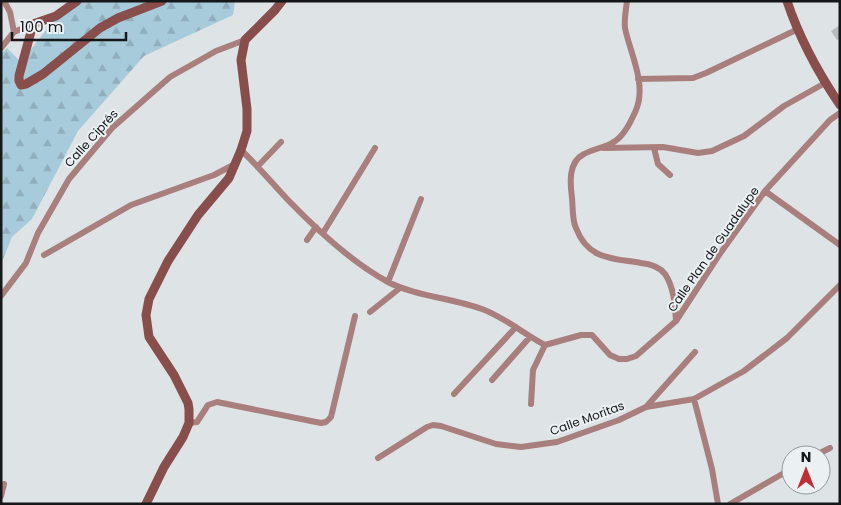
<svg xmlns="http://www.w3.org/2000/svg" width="841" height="505" font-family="Poppins,sans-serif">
  <defs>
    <pattern id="forest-firs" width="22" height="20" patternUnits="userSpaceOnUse" patternTransform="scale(1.25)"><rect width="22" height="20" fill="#a8cbdb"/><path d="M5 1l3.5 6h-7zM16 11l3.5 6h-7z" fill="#90aebb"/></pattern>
  </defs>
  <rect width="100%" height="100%" fill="#dee3e6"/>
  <path fill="url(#forest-firs)" d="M 69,1 L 235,1 L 233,15 L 144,56 L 78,131 L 32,219 L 12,237 L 1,264 L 1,54 L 7,48 L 21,62 Z"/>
  <path fill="#b6bcbe" d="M 840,25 L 840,38 L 837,40 L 831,31 Z"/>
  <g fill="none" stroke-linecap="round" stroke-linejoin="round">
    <path stroke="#a87f7c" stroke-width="6" d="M 4,1 L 10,12 L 14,32
      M 627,1 C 626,10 624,19 625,28 C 630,53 647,84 636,110 C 631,121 624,137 612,143 C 603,148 593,149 584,154 C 568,162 570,183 572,198 C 573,208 572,220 576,228 C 588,260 612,258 641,263 C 650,264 659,266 665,274 C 674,287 675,306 676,321
      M 1,48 L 14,32 L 33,24
      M 638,79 L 693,78 L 706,73 L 796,30
      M 604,148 L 663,147 L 698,153 L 712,151 L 744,136 L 784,106 L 825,83
      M 654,148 L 658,164 L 670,175
      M 241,150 C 258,166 272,183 288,200 C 317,230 351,262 388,282 C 415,296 452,298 482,309 C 504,317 524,334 545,345 L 581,335 L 592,335 L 610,355 L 619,359 L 627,359 L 636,356 L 676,321 L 719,255 L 765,191 L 830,120 L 840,113
      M 258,166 L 281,142
      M 765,191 L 840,245
      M 323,233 L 375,148
      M 307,240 L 316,227
      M 44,255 L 131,205 L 214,175 L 235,164
      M 388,282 L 421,199
      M 1,296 L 26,263 L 38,233 L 69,179 L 112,128 L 170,77 L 216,51 L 245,40
      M 370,312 L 400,288
      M 492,380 L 530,337
      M 454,394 L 516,327
      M 694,399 L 712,469 L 718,504
      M 531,404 L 533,370 L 545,345
      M 646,407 L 695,352
      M 189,423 L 197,422 L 208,405 L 217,402 L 321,423 L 326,422 L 331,417 L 355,316
      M 816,455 L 830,448
      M 378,458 L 427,427 L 433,425 L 441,426 L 496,444 L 521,447 L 557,442 L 619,420 L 646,407 L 694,399 L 744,371 L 787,338 L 840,285
      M 1,496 L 4,484
      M 730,504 L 791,469"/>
    <path stroke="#884e4c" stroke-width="9" d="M 77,1 L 56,16 L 33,24 L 19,76 L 19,81 L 21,85 L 26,84 L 43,74 L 100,28 L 118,18 L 162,1
      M 787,1 C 800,40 817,71 840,105
      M 146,504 L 164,467 L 183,437 L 189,423 L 189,409 L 188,403 L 174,375 L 149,337 L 146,315 L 149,299 L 168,261 L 198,215 L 229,178 L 241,150 L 247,131 L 247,109 L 241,60 L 245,40 L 275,10 L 282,1"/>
  </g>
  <g text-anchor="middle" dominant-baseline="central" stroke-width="4" stroke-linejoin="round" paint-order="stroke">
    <g font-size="12" fill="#151718" stroke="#ebf1f3">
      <text transform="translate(91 138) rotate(-48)">Calle Ciprés</text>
      <text transform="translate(713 249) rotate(-55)">Calle Plan de Guadalupe</text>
      <text transform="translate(587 418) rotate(-20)">Calle Moritas</text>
    </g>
  </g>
  <rect width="841" height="505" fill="none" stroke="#151718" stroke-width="5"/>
  <g transform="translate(806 470)"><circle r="24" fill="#ebf1f3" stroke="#959a9b"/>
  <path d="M0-4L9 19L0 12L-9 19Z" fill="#be2e37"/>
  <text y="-8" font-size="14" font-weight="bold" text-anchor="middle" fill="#151718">N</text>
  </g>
  <path d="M12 32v8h114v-8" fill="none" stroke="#151718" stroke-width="2.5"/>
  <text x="20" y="32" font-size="15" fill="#151718" stroke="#ebf1f3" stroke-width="4" paint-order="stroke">100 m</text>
</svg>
